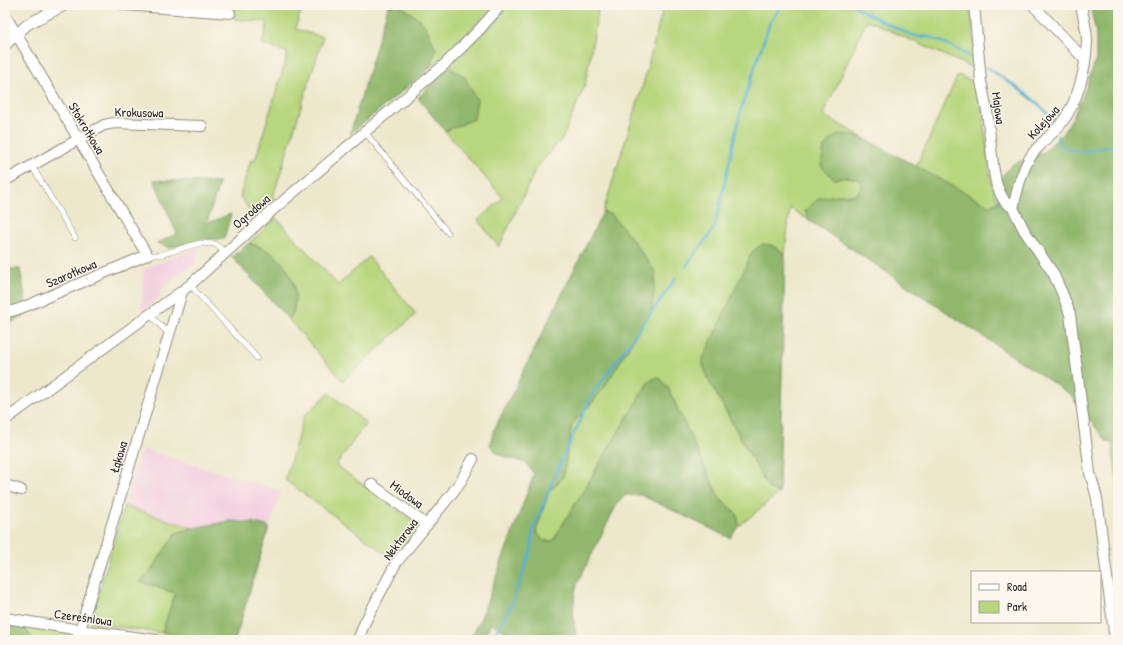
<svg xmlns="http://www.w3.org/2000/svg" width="1123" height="645" font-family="'Patrick Hand',sans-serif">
  <rect width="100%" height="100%" fill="#fbf7ec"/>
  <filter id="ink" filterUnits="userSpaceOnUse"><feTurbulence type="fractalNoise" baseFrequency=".025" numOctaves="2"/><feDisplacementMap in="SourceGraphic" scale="8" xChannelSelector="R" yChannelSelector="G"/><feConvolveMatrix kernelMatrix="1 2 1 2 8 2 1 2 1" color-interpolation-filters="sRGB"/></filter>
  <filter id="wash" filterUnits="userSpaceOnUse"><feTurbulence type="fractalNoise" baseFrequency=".012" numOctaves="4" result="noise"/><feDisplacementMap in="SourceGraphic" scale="16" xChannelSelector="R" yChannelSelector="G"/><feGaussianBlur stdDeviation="0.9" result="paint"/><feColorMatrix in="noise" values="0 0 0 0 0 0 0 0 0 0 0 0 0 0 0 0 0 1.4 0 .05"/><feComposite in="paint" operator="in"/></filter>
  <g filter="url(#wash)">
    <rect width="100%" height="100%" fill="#ede8cc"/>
    <path fill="#f3cfe0" d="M 199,247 L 194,264 L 189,268 L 181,271 L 161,290 L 159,297 L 141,314 L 144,269 Z
      M 142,449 L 281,491 L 263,549 L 124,506 Z"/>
    <path fill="#b7d67d" stroke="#718054" d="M 235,5 L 303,5 L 295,29 L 323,37 L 272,200 L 255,219 L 240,196 L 251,160 L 255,160 L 288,53 L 262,44 L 268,22 L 234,19 Z
      M 389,5 L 493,5 L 490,11 L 429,69 L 436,50 L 398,5 L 388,7 Z
      M 507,5 L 599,5 L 585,85 L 562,139 L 537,167 L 499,247 L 478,220 L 503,198 L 445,131 L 474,119 L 464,76 L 448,67 L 499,18 Z
      M 664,5 L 970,5 L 977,70 L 867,20 L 823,115 L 867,140 L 852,135 L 834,179 L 848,177 L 858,179 L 862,186 L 856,195 L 837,195 L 805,211 L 810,221 L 790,208 L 785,254 L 771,245 L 710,344 L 702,361 L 708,379 L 768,488 L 779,493 L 739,526 L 737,514 L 719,498 L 668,388 L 659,377 L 649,381 L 553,541 L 542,541 L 536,531 L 549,492 L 563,477 L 572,424 L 586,410 L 612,215 L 603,212 L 642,88 Z
      M 958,75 L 979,84 L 991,181 L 998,203 L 988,205 L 916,167 Z
      M 276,218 L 338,285 L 369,257 L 416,314 L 343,381 L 289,320 L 294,311 L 294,283 L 276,256 L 263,248 L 249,243 Z
      M 329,393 L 366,423 L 336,465 L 422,528 L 393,559 L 285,480 L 304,416 Z
      M 1112,443 L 1118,445 L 1118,488 Z
      M 124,506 L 193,528 L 176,533 L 150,572 L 140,582 L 175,593 L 162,633 L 90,623 Z
      M 22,625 L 119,640 L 34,640 Z"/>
    <path fill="#91b76c" stroke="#5e714c" d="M 398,5 C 422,18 427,25 436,50 L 429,69 L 350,134 L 388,7 Z
      M 1090,5 L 1118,5 L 1118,445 L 1106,441 L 1071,395 L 810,221 L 805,211 L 819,198 L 837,195 L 856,195 L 862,186 L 858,179 L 848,177 L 834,179 L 821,166 L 824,147 L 838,134 L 852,135 L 867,140 L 988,205 L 998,203 L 999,179 L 1013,164 L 1044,152 L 1063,133 L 1073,117 L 1085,91 L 1096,59 L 1096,33 Z
      M 448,67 L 464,76 L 477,100 L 474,119 L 445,131 L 418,98 Z
      M 154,180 L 219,183 L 207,223 L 231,214 L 224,239 L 204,239 L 170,248 L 157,243 L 177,234 Z
      M 603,212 L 612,215 L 629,235 L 656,273 L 652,309 L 604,388 L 586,410 L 572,424 L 563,477 L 549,492 L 536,531 L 543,541 L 553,541 L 649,381 L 659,377 L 668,388 L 719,498 L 737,514 L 739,526 L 730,538 L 641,495 L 625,495 L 617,504 L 577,584 C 572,603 573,621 577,640 L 518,640 L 491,623 L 483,640 L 470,640 L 481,618 L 534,474 L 526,463 L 499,455 L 490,445 L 494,430 Z
      M 249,243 C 253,245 259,246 263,248 C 290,260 304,295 289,320 L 232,257 Z
      M 762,244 L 771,245 L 785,254 L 779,493 L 768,488 L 708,379 L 702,361 L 752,252 Z
      M 5,269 L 20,269 L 25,296 L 24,317 L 5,325 Z
      M 230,521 L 255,523 L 269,527 L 235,640 L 209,640 L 162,633 L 175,593 L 140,582 L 150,572 L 176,533 L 193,528 Z
      M 5,622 L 22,625 L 34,640 L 5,640 Z"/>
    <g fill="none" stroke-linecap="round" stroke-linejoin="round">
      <path stroke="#55b1d3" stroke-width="2.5" d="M 852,5 C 872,16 894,29 916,36 C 920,37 924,36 928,37 C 944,41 959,50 972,58
        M 987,67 C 1010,84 1038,98 1054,122
        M 1058,136 L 1060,145 L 1070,150 L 1080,152 L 1118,145
        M 686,266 L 711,233 L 715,226 L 741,109 L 770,22 L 782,5
        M 494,635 L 511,606 L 531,550 L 533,530 L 558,468 L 592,395 L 676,278"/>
    </g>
  </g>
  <g filter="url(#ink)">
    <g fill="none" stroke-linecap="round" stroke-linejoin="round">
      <defs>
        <path id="lane" d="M 365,132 L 448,233
          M 32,166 L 75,238
          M 147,255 L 160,255 L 200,243 L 215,244 L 225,252
          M 190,285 L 257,358
          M 150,315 L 169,334"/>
        <path id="street" d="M 124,5 L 230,13
          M 974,5 L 981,81 L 987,111 L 993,165 L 996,183 L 1000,193 L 1005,202 L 1013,208 L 1024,230 L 1053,273 L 1063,295 L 1070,314 L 1090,473 L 1097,498 L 1115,640
          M 1033,5 L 1085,60
          M 5,15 L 147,255 L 19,309 L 5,313
          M 5,45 L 28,24 L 65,5
          M 5,179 L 8,179 L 104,125 L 114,123 L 202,126
          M 1013,208 C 1017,191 1021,174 1029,159 C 1038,144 1050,137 1060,125 C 1078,103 1086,69 1087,41 C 1087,29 1083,17 1081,5
          M 5,420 L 190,285 L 275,208 L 444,65 L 479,30 L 501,5
          M 371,484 L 427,525
          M 5,485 L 21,490
          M 5,618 L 80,630 L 157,640
          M 80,630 L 182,292
          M 358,640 L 365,622 L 396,563 L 450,496 L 461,481 L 473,459"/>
      </defs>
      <use href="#lane" stroke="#8c8a7c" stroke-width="6"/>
      <use href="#street" stroke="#8c8a7c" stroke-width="12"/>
      <use href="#lane" stroke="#fff" stroke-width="5"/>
      <use href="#street" stroke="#fff" stroke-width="10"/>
    </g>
  </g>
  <g text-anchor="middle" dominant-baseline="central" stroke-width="3" stroke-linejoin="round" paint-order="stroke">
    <g font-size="13" fill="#2b2b2b" stroke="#fbf7ec">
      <text transform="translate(999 108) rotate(82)">Majowa</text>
      <text transform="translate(139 112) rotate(1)">Krokusowa</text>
      <text transform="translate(1043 122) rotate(-48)">Kolejowa</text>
      <text transform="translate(87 128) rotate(59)">Stokrotkowa</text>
      <text transform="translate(251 211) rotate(-41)">Ogrodowa</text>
      <text transform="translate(71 273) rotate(-23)">Szarotkowa</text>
      <text transform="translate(118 457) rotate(-73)">Łąkowa</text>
      <text transform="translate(407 494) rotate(36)">Miodowa</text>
      <text transform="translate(400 539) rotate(-53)">Nektarowa</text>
      <text transform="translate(83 617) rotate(8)">Czereśniowa</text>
    </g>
  </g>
  <rect width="1123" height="645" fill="none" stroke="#fbf7ec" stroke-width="20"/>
  <rect x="971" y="571" width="130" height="52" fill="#fbf7ec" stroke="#a8a59f"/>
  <rect x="979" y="584" width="20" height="6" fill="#ffffff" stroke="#a8a59f"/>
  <text x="1007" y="591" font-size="12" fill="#2b2b2b">Road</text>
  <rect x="979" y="601" width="20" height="12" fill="#b7d67d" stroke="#a8a59f"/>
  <text x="1007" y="611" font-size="12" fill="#2b2b2b">Park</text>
</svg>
